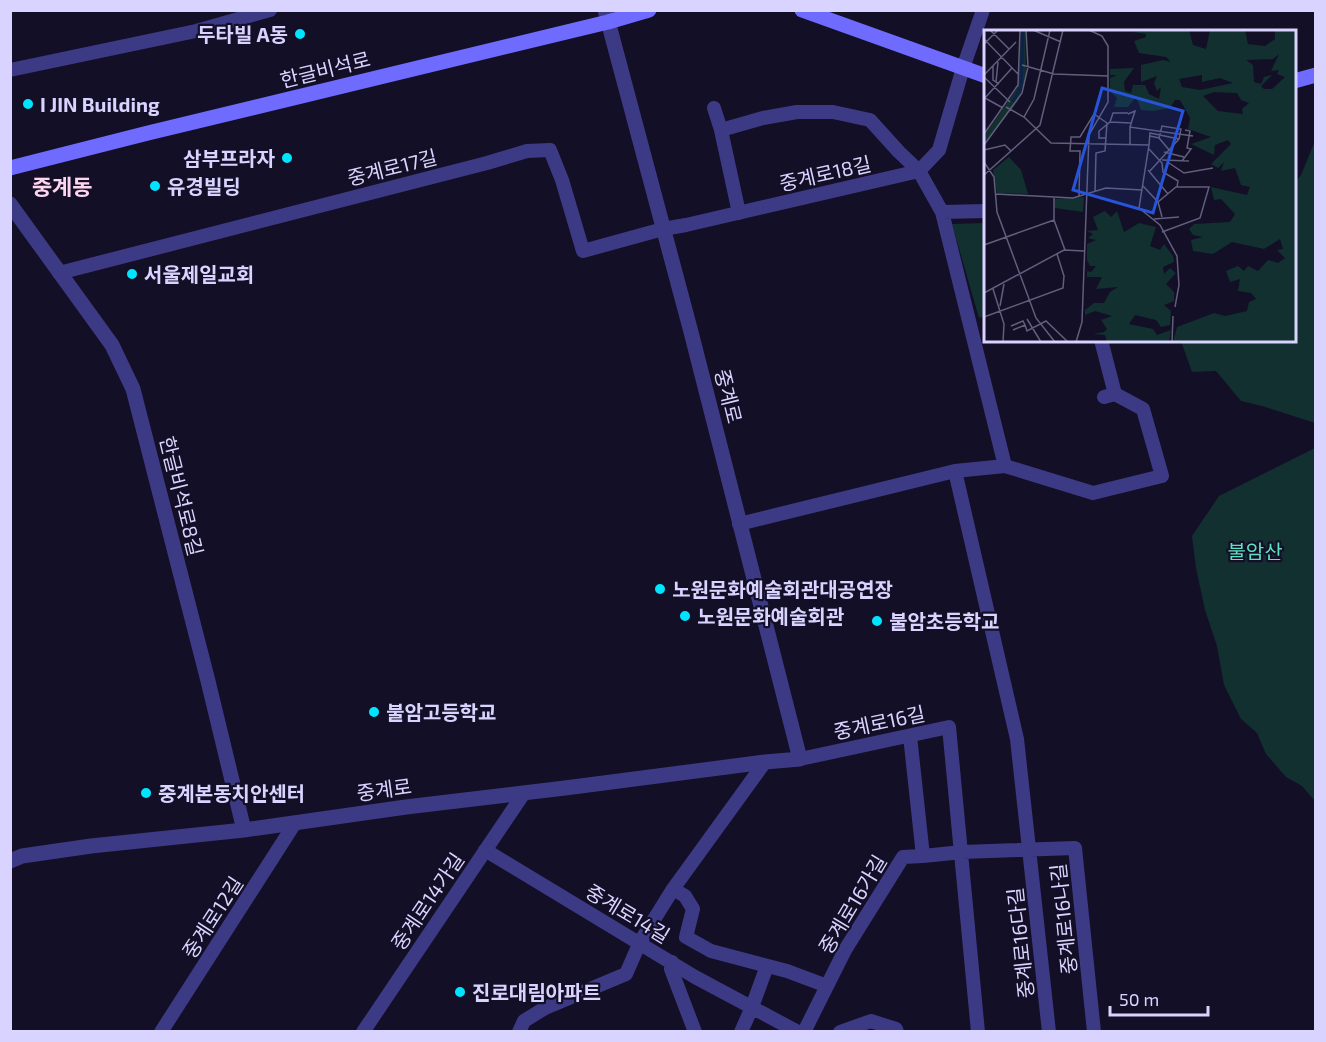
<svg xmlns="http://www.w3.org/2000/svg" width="1326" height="1042" font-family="'Exo 2','Noto Sans KR',sans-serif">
  <rect width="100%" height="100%" fill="#130f26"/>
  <path fill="#12302f" d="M 1315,141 L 1315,423 L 1262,406 L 1241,401 L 1216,371 L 1192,372 L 1181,341 L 1294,340 L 1295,182 L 1301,175 Z
    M 985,223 L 985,316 L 979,318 L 952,224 Z
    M 1315,448 L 1315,801 L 1302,786 L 1286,777 L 1266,754 L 1257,733 L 1241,719 L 1224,685 L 1217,646 L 1205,610 L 1196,568 L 1192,536 L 1219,496 Z"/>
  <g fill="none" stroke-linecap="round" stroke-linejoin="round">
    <path stroke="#3d3a85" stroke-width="14" d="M 10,70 L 196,31 L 270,10
      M 714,108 L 721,130
      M 942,212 L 1005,466
      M 739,213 L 721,130 L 763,118 L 797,112 L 833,112 L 870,120 L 899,152 L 919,171 L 942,212 L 986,211
      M 59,273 L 487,163 L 527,151 L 550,150 L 562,180 L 583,251 L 663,229 L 686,225 L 919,171 L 939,150 L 963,68 L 983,10
      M 1101,340 L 1115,394
      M 955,471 L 1005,466 L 1093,493 L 1162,476 L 1143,409 L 1115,394 L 1104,397
      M 739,524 L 955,471 L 1017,739 L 1049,1032
      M 800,759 L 949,727 L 978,1032
      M 485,850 L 695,977 L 798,1032
      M 923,856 L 962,852 L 1075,848 L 1094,1032
      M 673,889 L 685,896 L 693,909 L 686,937 L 711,951 L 787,971 L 827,986
      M 672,962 L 671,969 L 695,1032
      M 161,1032 L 295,823
      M 363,1032 L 524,793
      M 519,1032 L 524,1021 L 545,1008 L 626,974 L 640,942 L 673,889 L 765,762
      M 741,1032 L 752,1007 L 767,966
      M 804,1032 L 845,950 L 903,857 L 923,856 L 910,736
      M 840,1032 L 871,1021 L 896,1029 L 897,1032"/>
    <path stroke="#3d3a85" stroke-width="15" d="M 10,204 L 112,345 L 133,389 L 208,681 L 244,830
      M 10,861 L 22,856 L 91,846 L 244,830 L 406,807 L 565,788 L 765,762 L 800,759 L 691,332 L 605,10"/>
    <path stroke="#6f6bff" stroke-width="15" d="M 802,10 L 986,76
      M 1294,81 L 1316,75
      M 10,168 L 148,133 L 608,22 L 649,10"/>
  </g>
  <g fill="#00e5ff" stroke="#130f26" stroke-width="2">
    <circle cx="300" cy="34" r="6"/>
    <circle cx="28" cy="104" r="6"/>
    <circle cx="287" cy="158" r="6"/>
    <circle cx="155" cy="186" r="6"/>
    <circle cx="132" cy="274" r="6"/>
    <circle cx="660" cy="589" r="6"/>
    <circle cx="685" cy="616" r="6"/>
    <circle cx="877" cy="621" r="6"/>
    <circle cx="374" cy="712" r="6"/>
    <circle cx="146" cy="793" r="6"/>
    <circle cx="460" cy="992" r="6"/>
  </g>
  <g text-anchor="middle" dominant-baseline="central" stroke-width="4.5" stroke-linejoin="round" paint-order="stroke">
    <g font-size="20" font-weight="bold" fill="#d9d4ff" stroke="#130f26" text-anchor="start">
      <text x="288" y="34" text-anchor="end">두타빌 A동</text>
      <text x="40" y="104">I JIN Building</text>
      <text x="275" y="158" text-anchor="end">삼부프라자</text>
      <text x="167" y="186">유경빌딩</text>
      <text x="144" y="274">서울제일교회</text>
      <text x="672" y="589">노원문화예술회관대공연장</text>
      <text x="697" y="616">노원문화예술회관</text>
      <text x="889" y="621">불암초등학교</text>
      <text x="386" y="712">불암고등학교</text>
      <text x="158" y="793">중계본동치안센터</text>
      <text x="472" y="992">진로대림아파트</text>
    </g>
    <g font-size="20" fill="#d9d4ff" stroke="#130f26">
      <text transform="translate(325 69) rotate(-14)">한글비석로</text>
      <text transform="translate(392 167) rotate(-14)">중계로17길</text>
      <text transform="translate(825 173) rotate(-13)">중계로18길</text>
      <text transform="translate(729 396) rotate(76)">중계로</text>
      <text transform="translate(182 496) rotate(76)">한글비석로8길</text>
      <text transform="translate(879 722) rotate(-12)">중계로16길</text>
      <text transform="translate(384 789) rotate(-8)">중계로</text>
      <text transform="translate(427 901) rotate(-56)">중계로14가길</text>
      <text transform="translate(852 904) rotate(-59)">중계로16가길</text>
      <text transform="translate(628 913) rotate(31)">중계로14길</text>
      <text transform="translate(212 917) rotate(-57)">중계로12길</text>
      <text transform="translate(1063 919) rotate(-96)">중계로16나길</text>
      <text transform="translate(1020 943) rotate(-96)">중계로16다길</text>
    </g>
    <g font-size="20" fill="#5fe0c0" stroke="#130f26">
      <text x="1255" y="551">불암산</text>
    </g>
    <g font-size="22" font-weight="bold" fill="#ffd6f0" stroke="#130f26">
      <text x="62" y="186">중계동</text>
    </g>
  </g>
  <g transform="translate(984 30)">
    <rect width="312" height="312" fill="#130f26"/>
    <path d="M 37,0 L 41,0 L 42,45 L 34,71 L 0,115 L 0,106 L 34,57 ZM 205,0 L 209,15 L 222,19 L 226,0 L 261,0 L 264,14 L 281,16 L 291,9 L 291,0 L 312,0 L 312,312 L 189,312 L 193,297 L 230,283 L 241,286 L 263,281 L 265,272 L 272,269 L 267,263 L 254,261 L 256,249 L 246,252 L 242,241 L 254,236 L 260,241 L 264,236 L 274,241 L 284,230 L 294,233 L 301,228 L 293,220 L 299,219 L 296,209 L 280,219 L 248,212 L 229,224 L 209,221 L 207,210 L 219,207 L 209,205 L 205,199 L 210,194 L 246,192 L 251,184 L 237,169 L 230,170 L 227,157 L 263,165 L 266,157 L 257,155 L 251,138 L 237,141 L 240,132 L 234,138 L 227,134 L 247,114 L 244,110 L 231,115 L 230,125 L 207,114 L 227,107 L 204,99 L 206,88 L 196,70 L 191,70 L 186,78 L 169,81 L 157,80 L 152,67 L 144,77 L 130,77 L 133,68 L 126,61 L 126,48 L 133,45 L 126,45 L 126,39 L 150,38 L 140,52 L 141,61 L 147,63 L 149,55 L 161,55 L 165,64 L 175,69 L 177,57 L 173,61 L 170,53 L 173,46 L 157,52 L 157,35 L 179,30 L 187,32 L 182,27 L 155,23 L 150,11 L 162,7 L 162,4 L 149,2 ZM 295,24 L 287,41 L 295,40 L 293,44 L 301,47 L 288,59 L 280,59 L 277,56 L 288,45 L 280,47 L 277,54 L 270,52 L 269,35 L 262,30 L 289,29 ZM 218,45 L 218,52 L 236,48 L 249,53 L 216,60 L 198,57 L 195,49 ZM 253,63 L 257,70 L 265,73 L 258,79 L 259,84 L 234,81 L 219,66 L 230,62 ZM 25,127 L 37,140 L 44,164 L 13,163 L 9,140 ZM 100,167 L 99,182 L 71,178 L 71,169 ZM 121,181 L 127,187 L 133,181 L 140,202 L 155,193 L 172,197 L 166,216 L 176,220 L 180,214 L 189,226 L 190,232 L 179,237 L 180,244 L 186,238 L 192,243 L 182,254 L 190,262 L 190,271 L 180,275 L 187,281 L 186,295 L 177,297 L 172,290 L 151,285 L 145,294 L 169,299 L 173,305 L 187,300 L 185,312 L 123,312 L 121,305 L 109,304 L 120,302 L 123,299 L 117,290 L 128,286 L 111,281 L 101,285 L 101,280 L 110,273 L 120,273 L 126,262 L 134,257 L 112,259 L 118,247 L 103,247 L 103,241 L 107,242 L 112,236 L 106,236 L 103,230 L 103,214 L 112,210 L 104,208 L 109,204 L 103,201 L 114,200 L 109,187 Z" fill="#12302f" fill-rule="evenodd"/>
    <path fill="none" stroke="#0c2248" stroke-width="3" d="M 29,72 L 37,57 L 39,0"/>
    <path fill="none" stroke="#625e7d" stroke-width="1.5" d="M 6,0 L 25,19M 49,0 L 77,12M 0,9 L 35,45M 0,14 L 14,0M 38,35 L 70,44 L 124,46M 9,36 L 9,50 L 15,54M 0,45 L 32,12M 0,47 L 26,72M 12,52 L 14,32M 1,68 L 19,78M 0,69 L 28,38M 22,77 L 40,87 L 67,113 L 165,115 L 155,178 L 176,195 L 193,226 L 195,255 L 191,277M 144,84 L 151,81 L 146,97M 40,87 L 50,69 L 66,0M 126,92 L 147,93M 0,104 L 34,55 L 36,0M 166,106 L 175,108 L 186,121M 122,108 L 115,108 L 115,101 L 126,92 L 129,83 L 144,83M 175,108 L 178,96 L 197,99 L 195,109M 0,115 L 38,63 L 44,37 L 42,0M 146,115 L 146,97 L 209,106M 165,115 L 166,103 L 195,109M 165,119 L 178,133 L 179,142 L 194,151 L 193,157M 0,120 L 21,115 L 27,121M 180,122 L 200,127M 178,130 L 205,131M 198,131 L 207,119 L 203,118 L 206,101 L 201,100M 0,132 L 10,147 L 13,182 L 52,288 L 71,312M 185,133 L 200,143 L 229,138M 164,140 L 184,164M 165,142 L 195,109M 0,145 L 56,95 L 79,0M 159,156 L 174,172 L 178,187M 12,164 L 89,168 L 122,158 L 158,160M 95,167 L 96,121 L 86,121 L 87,107 L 96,107 L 110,84 L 123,93 L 121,121 L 112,123 L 111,162M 70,168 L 70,190 L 81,220M 174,172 L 192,157 L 225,157 L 216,188 L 178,202M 170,189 L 195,187M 0,215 L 70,190M 9,259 L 20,294 L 19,312M 0,263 L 80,220 L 100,221M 16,276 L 20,254M 0,287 L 79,258 L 80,246 L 73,224M 43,289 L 57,312M 41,295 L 43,301 L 62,291 L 84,312M 27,296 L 39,291 L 41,295 L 29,300M 92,312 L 98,292 L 105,105 L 124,72 L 124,16 L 118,6 L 105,0M 188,312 L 189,286"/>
    <path fill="#2655da" fill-opacity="0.15" stroke="#2655da" stroke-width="3" d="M 118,58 L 199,81 L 169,183 L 89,160 Z"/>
    <rect width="312" height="312" fill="none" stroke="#d9d4ff" stroke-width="3"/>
  </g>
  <rect width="1326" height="1042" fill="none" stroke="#d9d4ff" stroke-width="24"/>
  <path d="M1110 1006v9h98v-9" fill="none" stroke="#d9d4ff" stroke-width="3"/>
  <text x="1119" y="1006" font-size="18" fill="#d9d4ff" stroke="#130f26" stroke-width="4.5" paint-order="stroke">50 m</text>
</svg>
